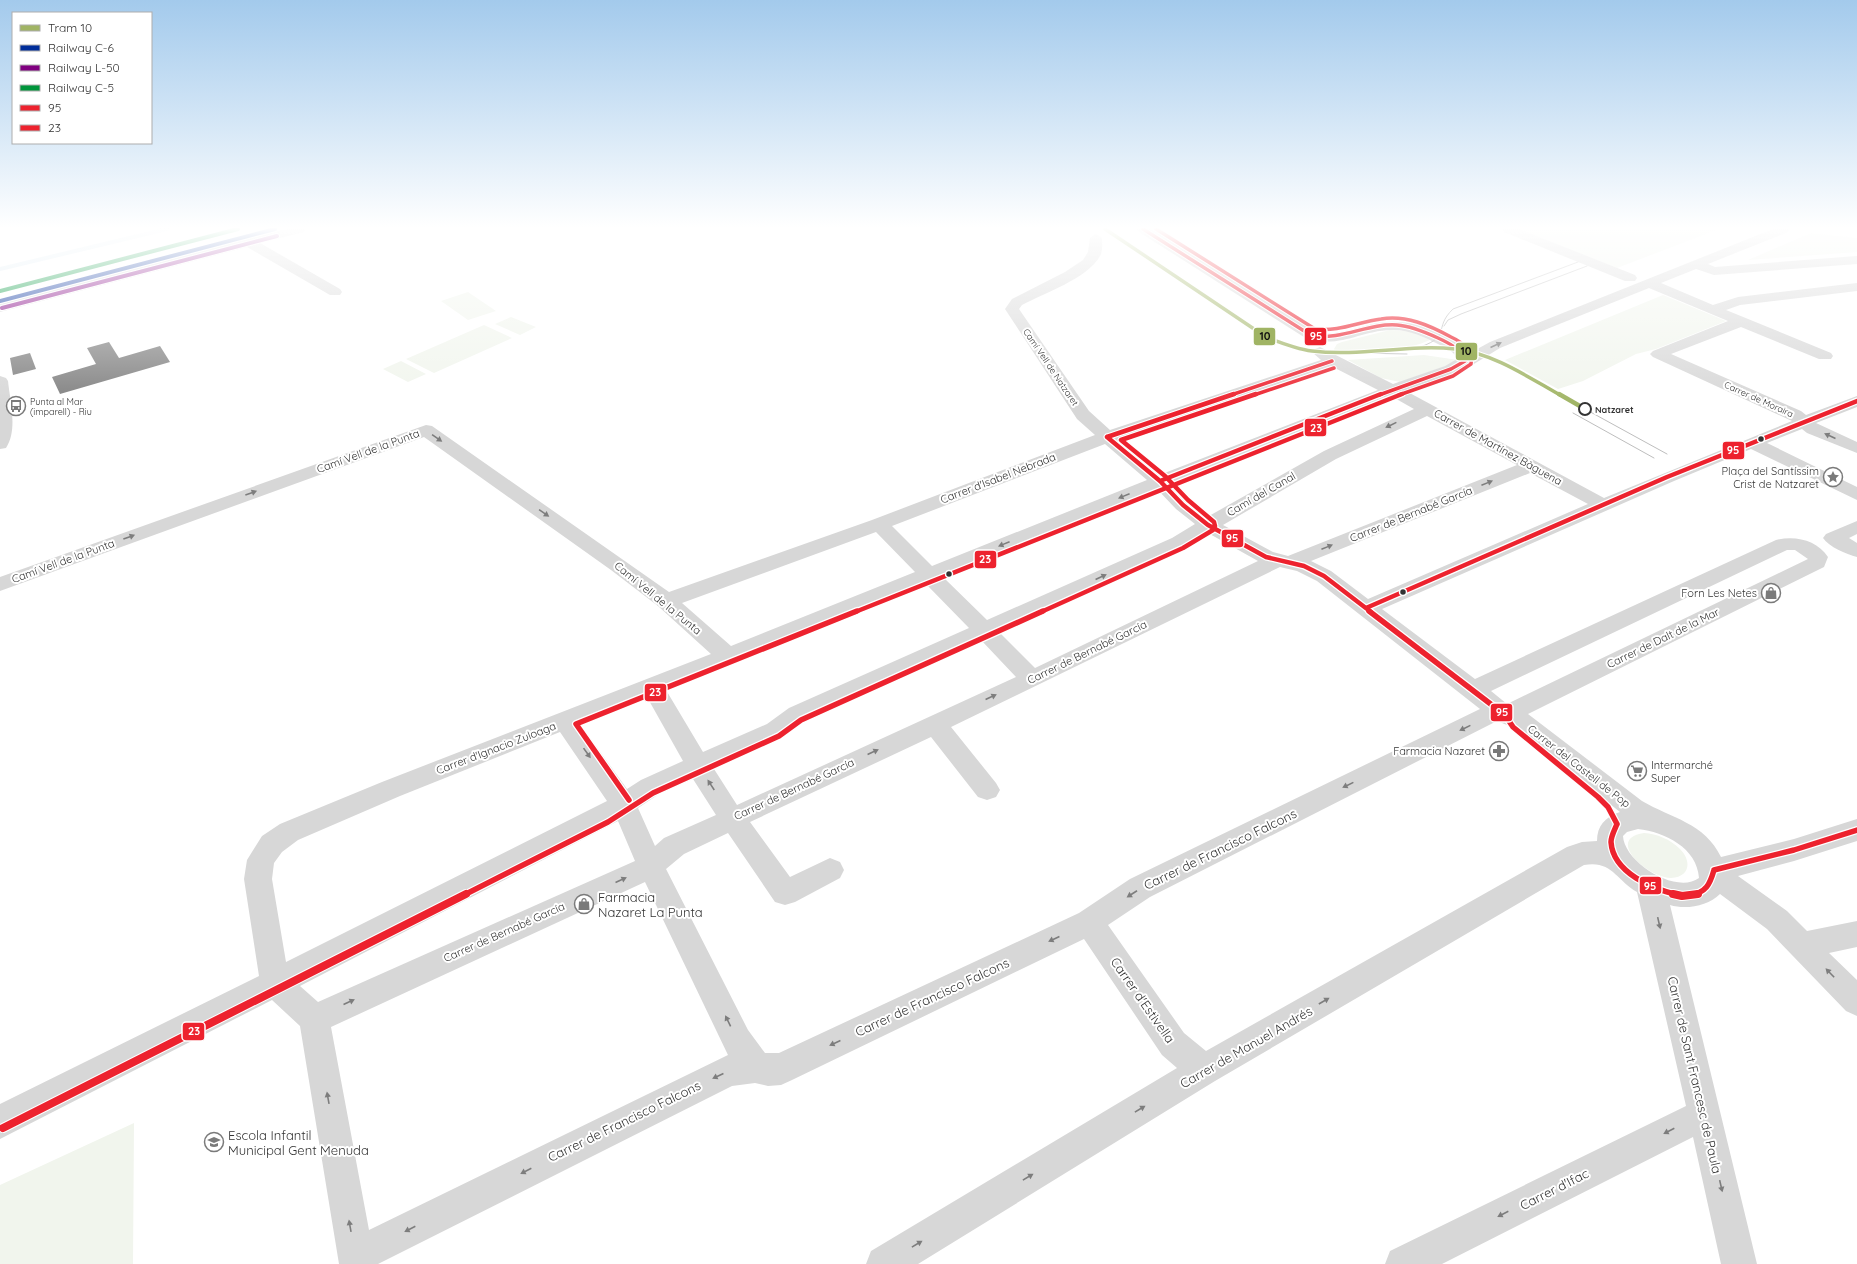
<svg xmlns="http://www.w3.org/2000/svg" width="1857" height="1264" font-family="Quicksand,sans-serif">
  <rect width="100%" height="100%" fill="#fff"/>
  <path fill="#f1f5ed" d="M 1517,229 L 1719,229 L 1617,268 Z
    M 1811,233 L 1857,238 L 1857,252 L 1748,260 Z
    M 468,292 L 496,311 L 468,320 L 441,301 Z
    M 1663,295 L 1726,321 L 1656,349 L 1636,354 L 1583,381 L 1558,389 L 1505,360 Z
    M 511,317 L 536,327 L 520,335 L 495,324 Z
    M 484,325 L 512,338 L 434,373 L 406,359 Z
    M 1390,330 L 1409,331 L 1430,340 C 1402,353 1365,351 1335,351 L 1334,349 L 1337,344 L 1342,342 Z
    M 1424,355 L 1458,360 L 1457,362 L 1400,382 L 1381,378 L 1348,360 Z
    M 401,361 L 426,374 L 408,382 L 383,369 Z
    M 1644,833 C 1657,834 1670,839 1680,849 C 1692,861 1690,877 1671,878 C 1648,878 1604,839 1644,833 Z
    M 134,1123 L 133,1264 L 0,1264 L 0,1185 Z"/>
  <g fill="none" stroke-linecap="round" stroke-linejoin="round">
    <path stroke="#ddebf3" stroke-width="4" d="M 0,269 L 167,229"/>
  </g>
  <path fill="#818181" d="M 109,342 L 119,358 L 160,346 L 170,362 L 60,394 L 52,377 L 96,364 L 87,348 Z
    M 30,353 L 36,369 L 13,375 L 10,358 Z"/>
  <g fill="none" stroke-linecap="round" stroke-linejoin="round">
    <path fill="#d7d7d7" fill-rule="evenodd" d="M 286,229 L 306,229 L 304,232 L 260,243 L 340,289 L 342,292 L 340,295 L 330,295 L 247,247 L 0,312 L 0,304 Z
      M 1137,229 L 1151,229 L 1317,332 C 1334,336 1349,330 1365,326 C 1392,318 1415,322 1440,333 C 1451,338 1463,343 1470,353 L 1490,342 L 1773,229 L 1790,229 L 1788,232 L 1708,264 L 1715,267 L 1857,256 L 1857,264 L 1714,275 L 1696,269 L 1661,283 L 1713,305 L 1738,297 L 1857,283 L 1857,291 L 1740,305 L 1726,310 L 1831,353 L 1833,356 L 1831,359 L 1819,359 L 1741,327 L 1671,354 L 1801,411 L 1806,415 L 1857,396 L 1857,407 L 1816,423 L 1857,442 L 1857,453 L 1807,433 L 1802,429 L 1767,443 L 1857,487 L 1857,500 L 1751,449 L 1674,481 L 1382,609 L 1475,679 L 1776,540 C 1795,535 1817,540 1828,557 L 1824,567 L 1528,714 L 1642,801 C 1671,818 1705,823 1721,857 L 1794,839 L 1857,819 L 1857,841 L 1794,861 L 1738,876 L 1787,911 L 1807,931 L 1857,921 L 1857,947 L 1829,953 L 1857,980 L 1857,1016 L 1846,1011 L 1767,929 L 1720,894 C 1708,906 1686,910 1670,905 L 1757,1264 L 1721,1264 L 1693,1137 L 1442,1264 L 1385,1264 L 1390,1251 L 1686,1106 L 1637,892 C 1616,880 1612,860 1584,865 L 1215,1081 L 918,1264 L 866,1264 L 871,1251 L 1177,1068 L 1162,1055 L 1084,939 L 792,1080 L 781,1085 L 768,1086 L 755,1083 L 732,1086 L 378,1264 L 339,1264 L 300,1026 L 272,1000 L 0,1139 L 0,1104 L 259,976 L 244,879 L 247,860 L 262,836 L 280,824 L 382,782 L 711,654 L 658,606 L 611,570 L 424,437 L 0,591 L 0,577 L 426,425 L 432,426 L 669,592 L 872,520 L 1095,435 L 1077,419 L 1005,309 L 1012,299 L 1065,272 L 1083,260 L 1088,252 L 1090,238 L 1096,234 L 1102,238 C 1102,244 1103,251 1100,256 C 1087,279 1044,293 1022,305 L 1019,309 L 1089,411 L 1110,430 L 1321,360 L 1312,352 L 1315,349 L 1320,347 L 1393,384 L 1445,366 L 1457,359 C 1454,351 1446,348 1438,344 C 1424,337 1408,329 1391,330 C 1359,331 1342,348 1307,339 L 1139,232 ZM 1649,288 L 1728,321 L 1653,351 L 1650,354 L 1653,357 L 1792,421 L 1604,498 L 1406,391 L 1469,367 L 1500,348 ZM 1331,366 L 1378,390 L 1162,474 L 1119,438 ZM 1391,396 L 1414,409 L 1324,451 L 1209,516 L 1190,501 L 1172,483 ZM 1427,416 L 1517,465 L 1288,556 L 1273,552 L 1223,525 L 1336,459 ZM 1105,444 L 1147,480 L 932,566 L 892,526 ZM 1530,473 L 1588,504 L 1368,599 L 1331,571 L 1311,561 ZM 1157,489 L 1176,509 L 1195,524 L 1172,538 L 987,620 L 943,577 ZM 876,532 L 915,572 L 731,646 L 682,603 ZM 1208,533 L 1258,561 L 1035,668 L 999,632 L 1186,546 ZM 1787,550 L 1795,550 L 1808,559 L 1507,704 L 1491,691 ZM 1280,567 L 1297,571 L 1317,581 L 1480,709 L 1130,879 L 1079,913 L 779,1053 L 765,1053 L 748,1030 L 666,869 L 684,854 L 728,833 L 775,902 L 785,905 L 795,902 L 840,878 L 844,870 L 840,862 L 830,858 L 790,877 L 750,822 L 931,737 L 978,797 L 987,800 L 996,797 L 1000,790 L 996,783 L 951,727 ZM 926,584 L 969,628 L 789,708 L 767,724 L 703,752 L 666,690 ZM 981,640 L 1016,677 L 737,805 L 714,769 L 785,736 L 805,720 ZM 647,697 L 683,761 L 641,780 L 627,789 L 580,724 ZM 1497,721 L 1512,727 L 1620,812 C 1605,817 1597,826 1597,841 L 1582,842 L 1567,847 L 1206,1051 L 1184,1033 L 1108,925 L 1150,897 ZM 560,732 L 607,801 L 286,962 L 272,879 L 274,863 L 282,852 L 298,840 L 400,796 ZM 693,779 L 716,815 L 664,838 L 655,846 L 638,808 L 659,794 ZM 618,821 L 635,861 L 318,1002 L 300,986 ZM 1638,829 C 1665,832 1697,848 1699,878 C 1676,895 1624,862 1623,836 L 1627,832 ZM 645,882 L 728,1055 L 369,1230 L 331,1027 Z
      M 1502,229 L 1519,229 L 1635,275 L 1637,278 L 1635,281 L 1625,281 L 1504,232 Z
      M 0,376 L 6,378 L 8,381 C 10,401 18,430 6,448 L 0,449 Z
      M 1857,521 L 1857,534 L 1849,538 L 1857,543 L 1857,557 C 1846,554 1829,547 1823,538 L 1826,534 Z"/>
    <path stroke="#bebebe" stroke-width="1" d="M 1444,326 L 1448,320 L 1461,314 L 1587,266
      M 1414,349 C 1454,337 1432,329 1453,309 L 1578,262
      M 1357,353 L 1407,354
      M 1585,409 L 1667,454
      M 1573,413 L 1654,458"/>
    <defs>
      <path id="bus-1-far3" d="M 1143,229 L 1312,336 C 1343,340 1368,323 1397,325 C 1411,326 1425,332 1438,338 C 1449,343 1461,349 1465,361 L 1451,369 L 1379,395
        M 1231,395 L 1332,361"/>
      <path id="bus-1-far2" d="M 1107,437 L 1160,481 L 1183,505 L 1208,525 L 1266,557 L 1304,566 L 1324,576 L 1371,612
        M 1107,437 L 1234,394
        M 1160,481 L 1381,394
        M 1366,608 L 1667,477 L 1857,401"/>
      <path id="bus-1-far1" d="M 1369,611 L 1505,715 L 1513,727 L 1598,797 L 1608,807 L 1617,824
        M 1617,824 C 1615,829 1611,836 1611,842 C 1613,873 1653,889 1678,895
        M 1714,870 L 1794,850 L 1857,830
        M 1690,895 C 1706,893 1710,884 1714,870"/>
      <path id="bus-1" d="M 1673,894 L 1682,896 L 1698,894"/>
      <path id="bus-2-far3" d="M 1156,229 L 1315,329 C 1339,332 1358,322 1381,319 C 1406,315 1429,325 1451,337 C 1462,342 1473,350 1471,364 L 1453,376 L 1399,395
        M 1254,395 L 1334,368"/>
      <path id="bus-2-far2" d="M 855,612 L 1402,394
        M 1041,612 L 1183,548 L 1213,530 L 1215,526 L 1214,522 L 1188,500 L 1165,476 L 1121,440 L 1256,394"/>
      <path id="bus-2-far1" d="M 629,800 L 576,724 L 857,611
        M 464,895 L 608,822 L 653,793 L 779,736 L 801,720 L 1043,611"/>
      <path id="bus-2" d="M 3,1128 L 466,894"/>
    </defs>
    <use href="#bus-1-far3" stroke="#fff" stroke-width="5.5"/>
    <use href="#bus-1-far2" stroke="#fff" stroke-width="7"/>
    <use href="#bus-1-far1" stroke="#fff" stroke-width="8"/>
    <use href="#bus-1" stroke="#fff" stroke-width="10"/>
    <use href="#bus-2-far3" stroke="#fff" stroke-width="5.5"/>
    <use href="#bus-2-far2" stroke="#fff" stroke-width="7"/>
    <use href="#bus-2-far1" stroke="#fff" stroke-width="8"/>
    <use href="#bus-2" stroke="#fff" stroke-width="10"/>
    <use href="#bus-1-far3" stroke="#ed222e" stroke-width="3.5"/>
    <use href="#bus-1-far2" stroke="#ed222e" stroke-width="4.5"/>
    <use href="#bus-1-far1" stroke="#ed222e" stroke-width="5.5"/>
    <use href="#bus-1" stroke="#ed222e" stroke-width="8"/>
    <use href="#bus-2-far3" stroke="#ed222e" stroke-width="3.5"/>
    <use href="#bus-2-far2" stroke="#ed222e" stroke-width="4.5"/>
    <use href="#bus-2-far1" stroke="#ed222e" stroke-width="5.5"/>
    <use href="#bus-2" stroke="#ed222e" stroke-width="8"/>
    <defs>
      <path id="rail-1" d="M 0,301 L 275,229"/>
      <path id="rail-2" d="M 2,308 L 277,236"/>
      <path id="rail-3" d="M 0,291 L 238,229"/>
    </defs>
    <use href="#rail-1" stroke="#fff" stroke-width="6"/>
    <use href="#rail-2" stroke="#fff" stroke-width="6"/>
    <use href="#rail-3" stroke="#fff" stroke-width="6"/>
    <use href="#rail-1" stroke="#002d9a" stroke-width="4"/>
    <use href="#rail-2" stroke="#800080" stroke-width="4"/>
    <use href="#rail-3" stroke="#00953b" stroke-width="4"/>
    <defs>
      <path id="tram-1-far1" d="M 1105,229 L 1266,337 C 1281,343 1296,349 1312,351 C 1360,357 1408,344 1455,349 C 1493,353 1528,377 1560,395"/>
      <path id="tram-1" d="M 1559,394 L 1585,409"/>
    </defs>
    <use href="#tram-1-far1" stroke="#fff" stroke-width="5.5"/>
    <use href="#tram-1" stroke="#fff" stroke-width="7"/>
    <use href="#tram-1-far1" stroke="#a0b464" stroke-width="3.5"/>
    <use href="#tram-1" stroke="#a0b464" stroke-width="4.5"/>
  </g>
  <defs><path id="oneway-solid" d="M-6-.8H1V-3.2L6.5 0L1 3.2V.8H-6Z"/></defs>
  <g fill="#7d7d7d">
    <use href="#oneway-solid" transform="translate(1496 345) rotate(-24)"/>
    <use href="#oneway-solid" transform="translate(1391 425) rotate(154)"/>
    <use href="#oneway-solid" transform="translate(1830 436) rotate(-156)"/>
    <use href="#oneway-solid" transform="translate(437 438) rotate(35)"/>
    <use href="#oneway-solid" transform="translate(1487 483) rotate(-22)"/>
    <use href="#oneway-solid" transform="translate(251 493) rotate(-20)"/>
    <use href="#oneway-solid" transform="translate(1124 496) rotate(158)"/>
    <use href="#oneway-solid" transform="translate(544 513) rotate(35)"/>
    <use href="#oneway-solid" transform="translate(129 537) rotate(-20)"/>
    <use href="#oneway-solid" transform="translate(1004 544) rotate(158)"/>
    <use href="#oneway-solid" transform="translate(1327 547) rotate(-22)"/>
    <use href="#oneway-solid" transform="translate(1101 577) rotate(-25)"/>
    <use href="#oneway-solid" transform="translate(991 697) rotate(-25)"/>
    <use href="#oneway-solid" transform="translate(1465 728) rotate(154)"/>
    <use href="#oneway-solid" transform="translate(873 752) rotate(-25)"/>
    <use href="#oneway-solid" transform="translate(587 753) rotate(55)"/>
    <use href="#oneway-solid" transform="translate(711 785) rotate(-123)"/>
    <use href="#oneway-solid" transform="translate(1348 785) rotate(154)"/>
    <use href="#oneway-solid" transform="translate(621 880) rotate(-24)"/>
    <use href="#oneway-solid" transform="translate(1132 894) rotate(147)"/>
    <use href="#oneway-solid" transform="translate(1659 923) rotate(77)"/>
    <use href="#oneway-solid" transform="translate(1054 939) rotate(155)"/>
    <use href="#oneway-solid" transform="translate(1830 973) rotate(-134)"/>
    <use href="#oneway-solid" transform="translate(1324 1001) rotate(-30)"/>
    <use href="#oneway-solid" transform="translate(349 1002) rotate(-24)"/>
    <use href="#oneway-solid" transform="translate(728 1021) rotate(-116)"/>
    <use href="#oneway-solid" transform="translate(835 1043) rotate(155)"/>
    <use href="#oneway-solid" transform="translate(718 1076) rotate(155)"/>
    <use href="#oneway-solid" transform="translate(328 1098) rotate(-100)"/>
    <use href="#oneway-solid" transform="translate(1140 1109) rotate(-31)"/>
    <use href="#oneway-solid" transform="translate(1669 1131) rotate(153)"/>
    <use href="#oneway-solid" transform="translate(526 1171) rotate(153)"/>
    <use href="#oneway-solid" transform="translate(1028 1177) rotate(-31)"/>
    <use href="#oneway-solid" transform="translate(1721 1186) rotate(77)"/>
    <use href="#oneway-solid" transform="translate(1503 1214) rotate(153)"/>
    <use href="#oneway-solid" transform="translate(350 1226) rotate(-100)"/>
    <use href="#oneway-solid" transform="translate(410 1229) rotate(153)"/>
    <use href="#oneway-solid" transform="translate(917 1244) rotate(-31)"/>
  </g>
  <linearGradient id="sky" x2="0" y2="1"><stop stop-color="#a3caec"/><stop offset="0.56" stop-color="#fff"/><stop offset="1" stop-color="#fff" stop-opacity="0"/></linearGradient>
  <rect width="1857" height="406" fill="url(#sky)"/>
  <defs>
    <symbol id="bus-ring" viewBox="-11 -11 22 22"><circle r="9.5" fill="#fff" stroke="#7a7a7a" stroke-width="1.5"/><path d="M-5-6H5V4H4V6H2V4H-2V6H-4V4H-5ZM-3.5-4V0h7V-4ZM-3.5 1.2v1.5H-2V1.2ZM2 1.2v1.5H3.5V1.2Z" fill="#7a7a7a"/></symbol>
    <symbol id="sight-ring" viewBox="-11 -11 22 22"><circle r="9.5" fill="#fff" stroke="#7a7a7a" stroke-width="1.5"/><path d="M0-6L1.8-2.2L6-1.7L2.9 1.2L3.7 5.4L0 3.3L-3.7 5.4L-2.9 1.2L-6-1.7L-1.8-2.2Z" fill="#7a7a7a"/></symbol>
    <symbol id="shop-ring" viewBox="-11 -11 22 22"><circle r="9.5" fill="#fff" stroke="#7a7a7a" stroke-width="1.5"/><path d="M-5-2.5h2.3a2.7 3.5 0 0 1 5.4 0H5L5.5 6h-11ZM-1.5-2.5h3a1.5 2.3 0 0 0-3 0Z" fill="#7a7a7a"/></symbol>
    <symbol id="pharmacy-ring" viewBox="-11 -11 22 22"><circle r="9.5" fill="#fff" stroke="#7a7a7a" stroke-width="1.5"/><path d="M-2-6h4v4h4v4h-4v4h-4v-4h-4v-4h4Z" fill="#7a7a7a"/></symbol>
    <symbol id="supermarket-ring" viewBox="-11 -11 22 22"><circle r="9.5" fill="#fff" stroke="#7a7a7a" stroke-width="1.5"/><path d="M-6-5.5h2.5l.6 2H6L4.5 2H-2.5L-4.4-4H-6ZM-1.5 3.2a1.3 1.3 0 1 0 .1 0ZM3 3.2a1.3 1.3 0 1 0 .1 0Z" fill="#7a7a7a"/></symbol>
    <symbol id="school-ring" viewBox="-11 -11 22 22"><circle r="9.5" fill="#fff" stroke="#7a7a7a" stroke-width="1.5"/><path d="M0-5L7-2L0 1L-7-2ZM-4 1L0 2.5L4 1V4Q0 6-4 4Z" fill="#7a7a7a"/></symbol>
  </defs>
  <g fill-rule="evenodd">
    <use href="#bus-ring" x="5" y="395" width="22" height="22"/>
    <use href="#sight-ring" x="1822" y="466" width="22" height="22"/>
    <use href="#shop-ring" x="1760" y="582" width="22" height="22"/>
    <use href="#pharmacy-ring" x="1488" y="740" width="22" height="22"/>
    <use href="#supermarket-ring" x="1626" y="760" width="22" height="22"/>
    <use href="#shop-ring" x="573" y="893" width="22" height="22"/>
    <use href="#school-ring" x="203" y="1131" width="22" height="22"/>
  </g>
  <circle fill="#fff" stroke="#333" stroke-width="2" cx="1585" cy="409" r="6"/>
  <g fill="#333" stroke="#fff" stroke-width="1.5">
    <circle cx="1761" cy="439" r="3.5"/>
    <circle cx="949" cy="574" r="3.5"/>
    <circle cx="1403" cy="592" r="3.5"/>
  </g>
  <g text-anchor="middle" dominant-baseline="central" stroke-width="4" stroke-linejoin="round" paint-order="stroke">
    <g font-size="9" fill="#333" stroke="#fff">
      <text transform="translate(1051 367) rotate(56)">Camí Vell de Natzaret</text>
      <text transform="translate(1759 399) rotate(24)">Carrer de Moraira</text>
    </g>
    <g font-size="9" fill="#333" stroke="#fff" text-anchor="start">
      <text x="30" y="401">Punta al Mar<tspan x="30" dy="10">(imparell) - Riu</tspan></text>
    </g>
    <g font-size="9" font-weight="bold" fill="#333" stroke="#fff" text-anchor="start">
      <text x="1595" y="409">Natzaret</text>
    </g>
    <g font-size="11" fill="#333" stroke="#fff">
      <text transform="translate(1498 447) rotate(29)">Carrer de Martínez Bàguena</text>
      <text transform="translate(368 451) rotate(-20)">Camí Vell de la Punta</text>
      <text transform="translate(998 478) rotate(-21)">Carrer d'Isabel Nebrada</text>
      <text transform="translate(1261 494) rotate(-30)">Camí del Canal</text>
      <text transform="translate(1411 514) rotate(-22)">Carrer de Bernabé García</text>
      <text transform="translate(63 561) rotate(-20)">Camí Vell de la Punta</text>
      <text transform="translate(658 598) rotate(39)">Camí Vell de la Punta</text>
      <text transform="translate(1663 638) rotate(-26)">Carrer de Dalt de la Mar</text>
      <text transform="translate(1087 652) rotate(-26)">Carrer de Bernabé García</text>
      <text transform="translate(496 748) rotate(-21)">Carrer d'Ignacio Zuloaga</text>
      <text transform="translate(1579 766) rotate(38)">Carrer del Castell de Pop</text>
      <text transform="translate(794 789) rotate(-25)">Carrer de Bernabé García</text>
      <text transform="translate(504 932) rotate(-24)">Carrer de Bernabé García</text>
    </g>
    <g font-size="11" fill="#333" stroke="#fff" text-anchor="end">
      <text x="1819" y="471">Plaça del Santíssim<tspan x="1819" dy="13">Crist de Natzaret</tspan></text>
      <text x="1757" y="593">Forn Les Netes</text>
      <text x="1485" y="751">Farmacia Nazaret</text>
      <text x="1651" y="765" text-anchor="start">Intermarché<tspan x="1651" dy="13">Super</tspan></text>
    </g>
    <g font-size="13" fill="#333" stroke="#fff">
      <text transform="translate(1220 849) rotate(-26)">Carrer de Francisco Falcons</text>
      <text transform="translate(932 997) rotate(-25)">Carrer de Francisco Falcons</text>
      <text transform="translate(1143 1000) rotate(55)">Carrer d'Estivella</text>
      <text transform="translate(1246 1047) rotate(-30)">Carrer de Manuel Andrés</text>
      <text transform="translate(1695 1075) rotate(77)">Carrer de Sant Francesc de Paula</text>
      <text transform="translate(624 1121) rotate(-26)">Carrer de Francisco Falcons</text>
      <text transform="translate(1554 1189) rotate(-27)">Carrer d'Ifac</text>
    </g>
    <g font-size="13" fill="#333" stroke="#fff" text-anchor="start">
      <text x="598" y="897">Farmacia<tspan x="598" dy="15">Nazaret La Punta</tspan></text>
      <text x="228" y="1135">Escola Infantil<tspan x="228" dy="15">Municipal Gent Menuda</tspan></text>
    </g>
  </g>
  <g stroke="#fff" stroke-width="1.5">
    <rect x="1253" y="327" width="23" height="19" rx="4" fill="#a0b464"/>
    <rect x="1304" y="327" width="23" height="19" rx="4" fill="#ed222e"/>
    <rect x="1455" y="342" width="23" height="19" rx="4" fill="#a0b464"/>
    <rect x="1304" y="418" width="23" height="19" rx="4" fill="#ed222e"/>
    <rect x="1722" y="441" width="23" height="19" rx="4" fill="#ed222e"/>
    <rect x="1221" y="529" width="23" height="19" rx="4" fill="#ed222e"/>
    <rect x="974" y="550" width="23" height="19" rx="4" fill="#ed222e"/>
    <rect x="644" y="683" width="23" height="19" rx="4" fill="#ed222e"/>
    <rect x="1490" y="703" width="23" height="19" rx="4" fill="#ed222e"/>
    <rect x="1639" y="876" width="23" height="19" rx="4" fill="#ed222e"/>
    <rect x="182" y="1022" width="23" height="19" rx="4" fill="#ed222e"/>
  </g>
  <g font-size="11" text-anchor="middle" font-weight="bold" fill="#fff">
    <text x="1316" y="340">95</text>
    <text x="1316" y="432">23</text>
    <text x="1733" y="454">95</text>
    <text x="1232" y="542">95</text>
    <text x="985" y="563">23</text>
    <text x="655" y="696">23</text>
    <text x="1502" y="716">95</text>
    <text x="1650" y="890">95</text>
    <text x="194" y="1035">23</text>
  </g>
  <g font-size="11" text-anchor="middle" font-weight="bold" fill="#111">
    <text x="1265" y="340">10</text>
    <text x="1466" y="355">10</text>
  </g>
  <rect x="12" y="12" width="140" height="132" fill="#ffffff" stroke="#adadad"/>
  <rect x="20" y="25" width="20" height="6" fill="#a0b464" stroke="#adadad"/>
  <text x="48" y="32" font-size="12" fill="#333333">Tram 10</text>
  <rect x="20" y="45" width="20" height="6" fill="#002d9a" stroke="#adadad"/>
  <text x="48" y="52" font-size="12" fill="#333333">Railway C-6</text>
  <rect x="20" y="65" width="20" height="6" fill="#800080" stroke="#adadad"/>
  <text x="48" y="72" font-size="12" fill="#333333">Railway L-50</text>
  <rect x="20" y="85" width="20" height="6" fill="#00953b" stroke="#adadad"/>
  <text x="48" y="92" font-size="12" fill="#333333">Railway C-5</text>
  <rect x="20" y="105" width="20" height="6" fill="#ed222e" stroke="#adadad"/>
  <text x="48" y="112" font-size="12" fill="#333333">95</text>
  <rect x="20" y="125" width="20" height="6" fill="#ed222e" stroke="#adadad"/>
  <text x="48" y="132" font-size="12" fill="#333333">23</text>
</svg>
